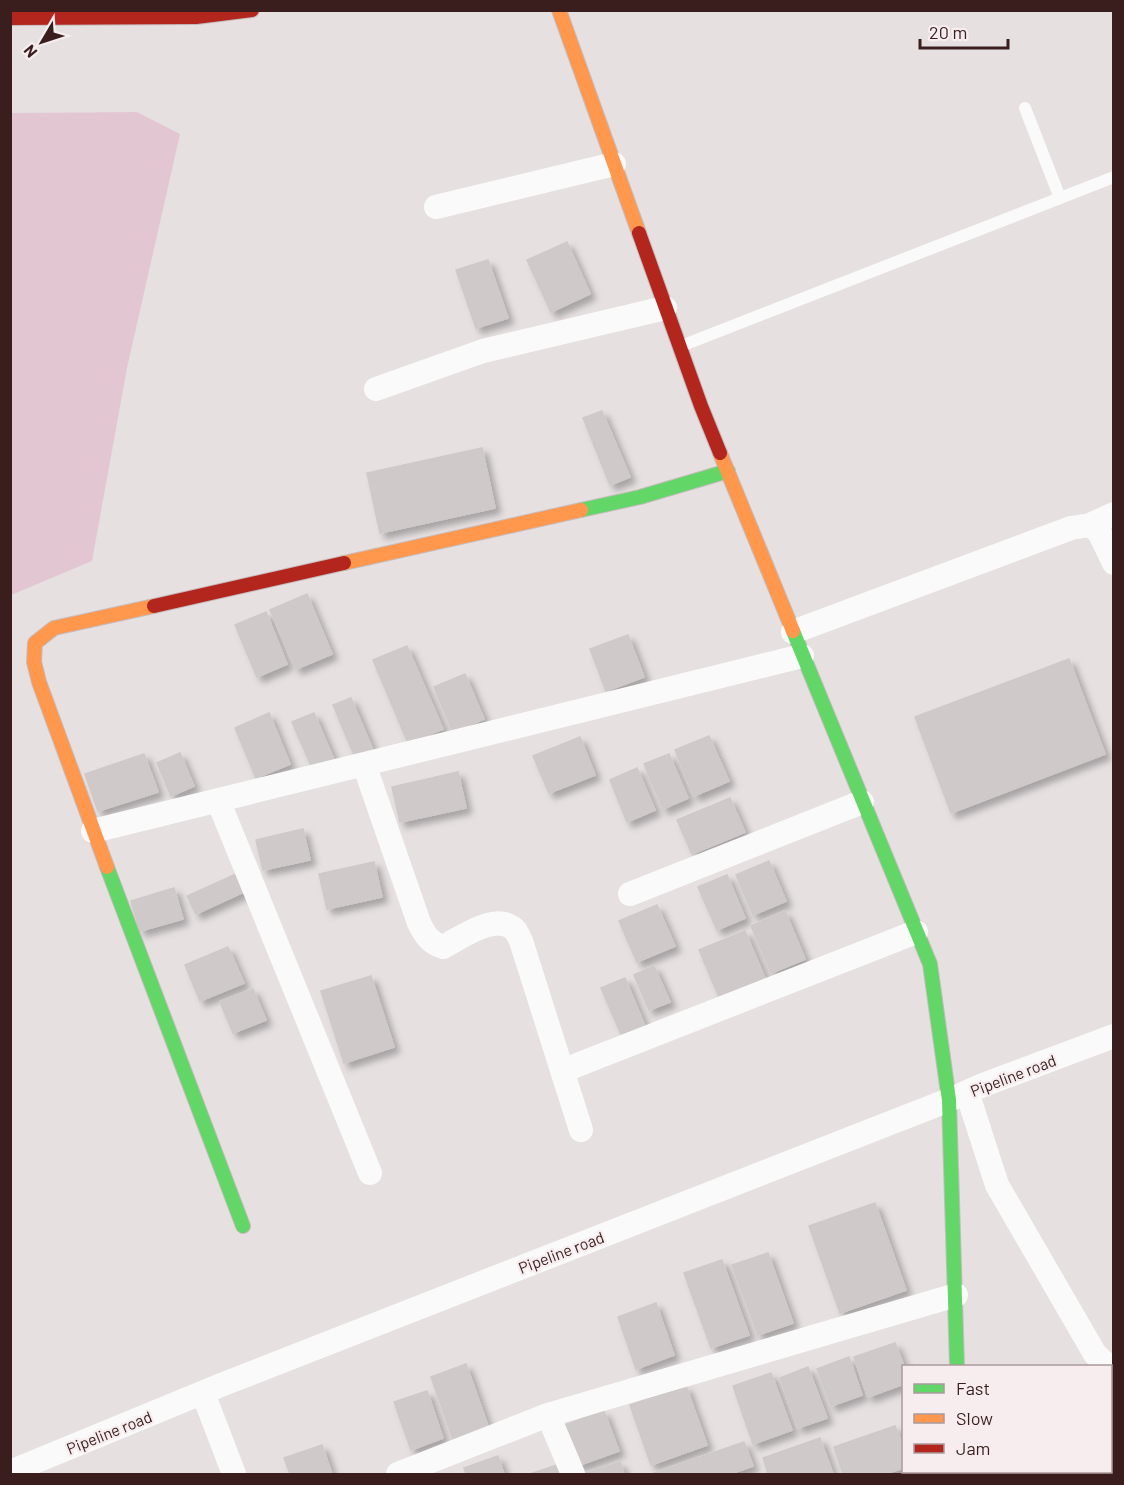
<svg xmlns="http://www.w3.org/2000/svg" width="1124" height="1485" font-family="Barlow,sans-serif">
  <defs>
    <filter id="shadow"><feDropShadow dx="5.5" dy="5.5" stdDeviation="3" flood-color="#0004"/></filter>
  </defs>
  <rect width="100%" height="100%" fill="#e6e0e1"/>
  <path fill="#e2c7d2" d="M 137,112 L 180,134 L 127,368 L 92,561 L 11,595 L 11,113 Z"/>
  <path fill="#cfc9c9" stroke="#cfc9ca" stroke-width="1.5" filter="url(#shadow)" d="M 567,242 L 590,294 L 551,312 L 527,260 Z
    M 488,260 L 508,318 L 476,328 L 456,270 Z
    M 602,411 L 630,477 L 610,485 L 583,418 Z
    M 482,448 L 495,508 L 380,533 L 367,473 Z
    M 307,594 L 332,654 L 296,669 L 270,610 Z
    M 266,612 L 287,664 L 257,677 L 235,625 Z
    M 628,635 L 644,677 L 606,691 L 590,649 Z
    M 407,646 L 443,729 L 408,743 L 373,660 Z
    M 1069,659 L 1105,754 L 951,813 L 915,717 Z
    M 465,674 L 484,719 L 453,732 L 434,687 Z
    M 351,698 L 373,750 L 355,757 L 333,705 Z
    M 269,713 L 290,764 L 256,778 L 235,728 Z
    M 314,713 L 335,762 L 313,770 L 292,722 Z
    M 709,736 L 729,781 L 694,796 L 675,750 Z
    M 580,737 L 595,775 L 549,793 L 533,756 Z
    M 180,753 L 194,786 L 171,796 L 157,763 Z
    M 144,754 L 158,792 L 98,811 L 85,774 Z
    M 669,754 L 688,798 L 663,809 L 644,764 Z
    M 637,768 L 655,810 L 627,822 L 610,780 Z
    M 458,772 L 466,808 L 400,822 L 392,787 Z
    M 730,798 L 745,832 L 692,854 L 677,820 Z
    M 303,829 L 310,860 L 263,870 L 256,840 Z
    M 769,861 L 786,901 L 753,915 L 736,875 Z
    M 374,862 L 382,897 L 327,909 L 319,874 Z
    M 236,874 L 244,892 L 196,914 L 187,896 Z
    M 727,875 L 745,918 L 717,930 L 698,887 Z
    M 174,888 L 183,919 L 140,931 L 131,901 Z
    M 657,905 L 675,946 L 637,962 L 619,921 Z
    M 785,911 L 805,959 L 771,973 L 751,926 Z
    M 745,931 L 765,978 L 719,997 L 699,950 Z
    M 228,947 L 244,983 L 200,1001 L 185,965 Z
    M 654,966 L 670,1002 L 649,1010 L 634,975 Z
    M 371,976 L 394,1047 L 344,1063 L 321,991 Z
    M 625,978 L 647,1031 L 624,1041 L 601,988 Z
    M 253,989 L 266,1020 L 233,1033 L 220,1002 Z
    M 875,1203 L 906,1290 L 840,1313 L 809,1226 Z
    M 768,1253 L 793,1323 L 758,1335 L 732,1265 Z
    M 722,1260 L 749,1335 L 711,1348 L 684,1273 Z
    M 656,1303 L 674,1355 L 636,1369 L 618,1317 Z
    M 895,1343 L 904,1366 L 904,1384 L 868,1397 L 854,1357 Z
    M 849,1357 L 862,1395 L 831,1406 L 817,1369 Z
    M 466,1364 L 488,1426 L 453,1439 L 431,1377 Z
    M 808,1367 L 827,1418 L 798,1428 L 780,1378 Z
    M 771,1373 L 792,1430 L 753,1444 L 733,1386 Z
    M 686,1386 L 707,1445 L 651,1465 L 630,1405 Z
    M 427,1391 L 443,1438 L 411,1450 L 394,1402 Z
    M 604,1411 L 619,1451 L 577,1466 L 562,1426 Z
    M 895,1426 L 904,1448 L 904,1468 L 884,1474 L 843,1474 L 834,1447 Z
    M 820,1438 L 833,1474 L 768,1474 L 763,1458 Z
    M 744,1442 L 753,1466 L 730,1474 L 655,1474 L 654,1473 Z
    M 322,1445 L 332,1474 L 290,1474 L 284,1458 Z
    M 498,1456 L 504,1474 L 466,1474 L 464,1468 Z
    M 620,1462 L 624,1474 L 583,1474 Z
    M 560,1464 L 563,1474 L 530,1474 Z"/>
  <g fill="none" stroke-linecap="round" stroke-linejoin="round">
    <defs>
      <path id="fast" d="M 581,510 L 640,497 L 728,471
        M 793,631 L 930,964 L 949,1100 L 957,1366
        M 107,867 L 243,1226"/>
      <path id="slow" d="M 559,10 L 639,233
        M 720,453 L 793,631
        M 344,563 L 581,510
        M 107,867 L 39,682 L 34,662 L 35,643 L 54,628 L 154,606
        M 959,1472 L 959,1474"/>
      <path id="jam" d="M 10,18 L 196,17 L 252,10
        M 639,233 L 701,406 L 720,453
        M 154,606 L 344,563"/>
    </defs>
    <use href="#fast" stroke="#c6bcbd" stroke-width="16"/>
    <use href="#slow" stroke="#c6bcbd" stroke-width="16"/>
    <use href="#jam" stroke="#c6bcbd" stroke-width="16"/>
    <path stroke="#fbfafa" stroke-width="12" d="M 1025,108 L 1060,198
      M 681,346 L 1114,177"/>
    <path stroke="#fbfafa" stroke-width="24" d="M 436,207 L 614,164
      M 376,389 L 483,351 L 665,308
      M 1090,525 L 1114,514
      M 793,632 L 1071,528 L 1090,525 L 1099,532 L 1114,563
      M 364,764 L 419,923 C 425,935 430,943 443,947 C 461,938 495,912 514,929 C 517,932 519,937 521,941 L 581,1130
      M 218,800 L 370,1173
      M 93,831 L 802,656
      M 630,894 L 862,802
      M 562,1071 L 916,932
      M 967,1092 L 997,1185 L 1095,1354 L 1108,1366
      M 203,1393 L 234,1474
      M 548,1415 L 573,1474
      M 10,1472 L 221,1385 L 949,1100 L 983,1085 L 1114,1036
      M 398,1474 L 548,1415 L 956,1295"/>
    <use href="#fast" stroke="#63d668" stroke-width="14"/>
    <use href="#slow" stroke="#ff974d" stroke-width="14"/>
    <use href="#jam" stroke="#b3261e" stroke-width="14"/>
  </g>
  <g text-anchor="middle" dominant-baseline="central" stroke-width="4.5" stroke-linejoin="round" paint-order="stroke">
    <g font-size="16" fill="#3a1e1d" stroke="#f7edef">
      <text transform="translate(1013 1075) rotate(-21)">Pipeline road</text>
      <text transform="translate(561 1252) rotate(-21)">Pipeline road</text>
      <text transform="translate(109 1432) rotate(-22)">Pipeline road</text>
    </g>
  </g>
  <rect width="1124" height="1485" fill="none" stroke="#3a1e1d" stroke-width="24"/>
  <rect x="902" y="1365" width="210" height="108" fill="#f7edef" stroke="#ab9a9b" stroke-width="1.5"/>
  <rect x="914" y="1384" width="30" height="9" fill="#63d668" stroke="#ab9a9b" stroke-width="1.5"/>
  <text x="956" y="1395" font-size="18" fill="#3a1e1d">Fast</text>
  <rect x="914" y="1414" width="30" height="9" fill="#ff974d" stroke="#ab9a9b" stroke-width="1.5"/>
  <text x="956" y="1425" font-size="18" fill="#3a1e1d">Slow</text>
  <rect x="914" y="1444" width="30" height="9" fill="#b3261e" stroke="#ab9a9b" stroke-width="1.5"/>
  <text x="956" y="1455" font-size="18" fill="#3a1e1d">Jam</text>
  <g transform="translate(42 42) rotate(231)" stroke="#f7edef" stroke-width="4.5" paint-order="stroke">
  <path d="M0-4.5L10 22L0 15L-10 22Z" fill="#3a1e1d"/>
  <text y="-9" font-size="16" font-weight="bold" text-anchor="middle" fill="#3a1e1d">N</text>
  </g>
  <path d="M920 39v9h88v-9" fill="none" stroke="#3a1e1d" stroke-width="3"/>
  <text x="929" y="39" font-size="18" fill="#3a1e1d" stroke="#f7edef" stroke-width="4.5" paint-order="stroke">20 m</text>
</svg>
